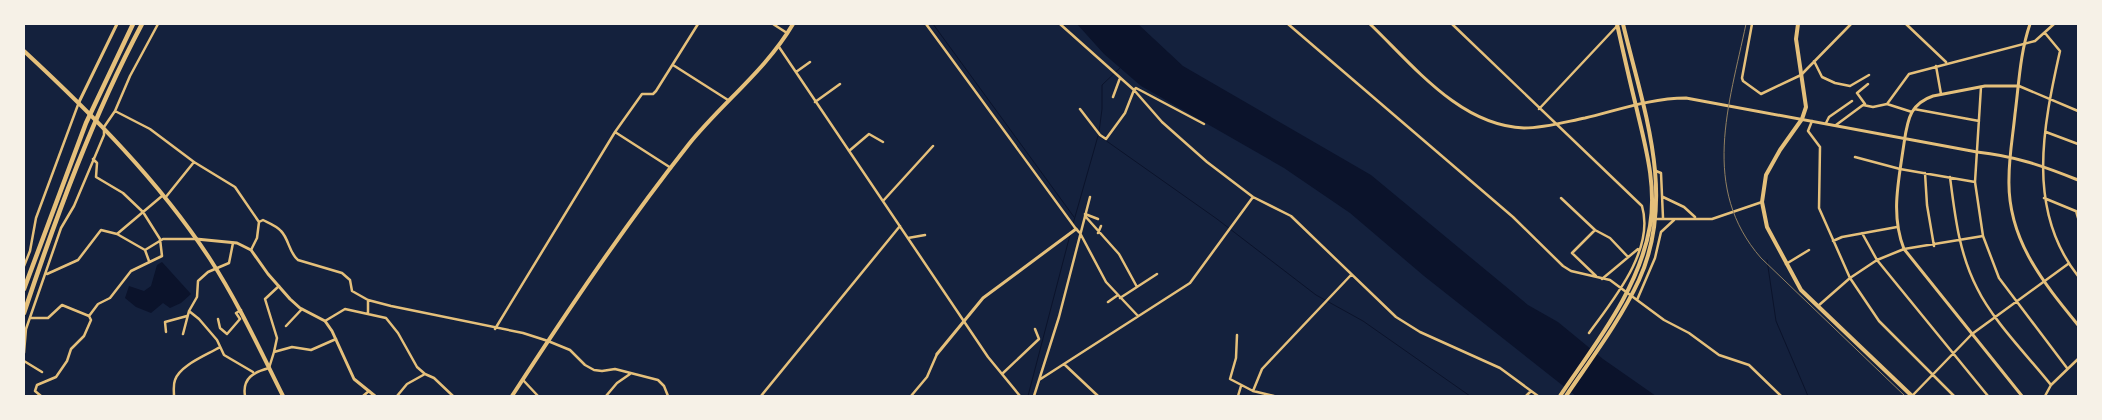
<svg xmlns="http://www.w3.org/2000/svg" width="2102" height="420" font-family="'Space Grotesk',sans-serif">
  <rect width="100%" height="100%" fill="#14213d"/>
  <path fill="#0b132b" d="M 1077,24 L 1138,24 L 1183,66 L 1371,175 L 1528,305 L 1558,322 L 1603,359 L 1656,396 L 1576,396 L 1424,276 L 1350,213 L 1284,168 L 1141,86 L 1104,54 Z
    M 162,262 L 191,294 L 181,303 L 170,308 L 163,303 L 151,313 L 136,307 L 125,298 L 129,286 L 144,291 L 151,286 L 157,265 Z"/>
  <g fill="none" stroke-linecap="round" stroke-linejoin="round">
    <path stroke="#0b132b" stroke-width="1" d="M 933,24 L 1074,217
      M 1099,132 L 1102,109 L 1102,85 L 1121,67
      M 1098,135 L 1217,219 L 1316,295 L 1363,321 L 1470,396
      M 1071,231 L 1098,136
      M 1767,260 L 1776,321 L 1808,396
      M 1028,396 L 1070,235"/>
    <path stroke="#e5c07b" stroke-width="2.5" d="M 773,24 L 787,33
      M 926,24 L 1076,229 L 1080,233 L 1106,282 L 1138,316
      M 1060,24 L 1134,90 L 1162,122 L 1207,162 L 1253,197 L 1291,216 L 1396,317 L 1420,332 L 1500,368 L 1538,396
      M 1288,24 L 1513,217 L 1563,266 L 1571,271 L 1610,280 L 1664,320 L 1689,333 L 1719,355 L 1749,365 L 1781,396
      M 1452,24 L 1642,206 C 1655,250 1613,300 1589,333
      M 1752,24 L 1742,78 L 1743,81 L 1761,94 L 1801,75 L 1851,24
      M 1906,24 L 1946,62
      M 2045,33 L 2060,51 C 2043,127 2026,210 2078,276
      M 779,47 L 988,357 L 1020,396
      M 1814,61 L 1822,77 L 1835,83 L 1850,86 L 1869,75
      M 673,65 L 728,100
      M 1936,66 L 1941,94
      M 796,72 L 810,62
      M 2019,86 L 2078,111
      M 1981,87 L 1975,182 L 1983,236 L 1999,278 L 2067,368
      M 1134,90 L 1136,88 L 1204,124
      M 1113,97 L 1120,78
      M 815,102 L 840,84
      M 1865,104 L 1857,93 L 1868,84
      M 1887,104 L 1912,112
      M 1080,109 L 1100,135 L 1106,139 L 1125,113 L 1134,90
      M 1539,109 L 1617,26
      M 1914,109 L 1979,121
      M 115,111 L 150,129 L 194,162 L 235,187 L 259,222 L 257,238 L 251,250
      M 1812,121 L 1808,131 L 1820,147 L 1819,208 L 1850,278 L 1879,321 L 1954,396
      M 1826,123 L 1829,117 L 1852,101
      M 1836,125 L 1863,105 L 1873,107 L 1887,104 L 1909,74 L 2035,41 L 2054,24
      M 615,132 L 671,168
      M 2046,132 L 2078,144
      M 849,151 L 869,134 L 883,142
      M 1855,157 L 1900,169 L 1975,182
      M 1656,171 L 1661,173 L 1663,218
      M 1925,173 L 1927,205 L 1934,246
      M 1950,177 C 1955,216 1959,253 1977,288 C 1993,321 2028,356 2051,385
      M 1663,197 L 1684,207 L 1695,217
      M 165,198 L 194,162
      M 1561,198 L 1595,230 L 1610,238 L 1628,257
      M 2044,198 L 2078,212
      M 883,201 L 933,146
      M 2076,211 L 2078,218
      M 1085,214 L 1098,219
      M 1085,216 L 1119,254 L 1137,287
      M 1656,219 L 1712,219 L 1762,202
      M 259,222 L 263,220 C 269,223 277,226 281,231 C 289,239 289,253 298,260 L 342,273 L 350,280 L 352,291 L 368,300 L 391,306 L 523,333 L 548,341 L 570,350 L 585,365 L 594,370 L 602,371 L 615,369 L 658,380 L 664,386 L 668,396
      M 1595,230 L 1572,253 L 1596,276
      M 1098,233 L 1101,226
      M 1862,233 L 1877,260 L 1988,396
      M 117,234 L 162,196
      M 908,238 L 925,235
      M 1833,241 L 1842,237 L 1897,227
      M 145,250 L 149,261
      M 1786,264 L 1809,250
      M 24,266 L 30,251 L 36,218 L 79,102
      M 47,274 L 78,260 L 101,230 L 117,234 L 145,250 L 163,239 L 195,239
      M 1602,279 L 1638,249
      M 1120,298 L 1157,274
      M 1637,300 L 1655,258 L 1661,232 L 1674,220
      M 1108,302 L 1118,295
      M 1818,306 L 1850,278 L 1877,260 L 1904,249 L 1983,236
      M 189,311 L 199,319 L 217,340 L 224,355 L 253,372
      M 368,313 L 368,300
      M 31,318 L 48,318 L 62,305 L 89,316 L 98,304 L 110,298 L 131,271 L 162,256 L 160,239 L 143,212 L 123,193 L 96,177 L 97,163 L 93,159
      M 218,319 L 220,328 L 227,334 L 240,319 L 236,313 L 241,310
      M 325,321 L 345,309 L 386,318 L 398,333 L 417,367 L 425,374 L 434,378 L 453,396
      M 286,326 L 302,309
      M 495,329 L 615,132 L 642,94 L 653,94 L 656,91 L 698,24
      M 166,332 L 165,322 L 187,316
      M 183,334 L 189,311 L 197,297 L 198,281 L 208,272 L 229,263 L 233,243
      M 1237,335 L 1236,358 L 1230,379 L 1253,391 L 1274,396
      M 274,352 L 277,338 L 265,299 L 279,286
      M 24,353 L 26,329 L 61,228 L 74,206 L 104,135 L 104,127 L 115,111 L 130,76 L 158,24
      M 24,361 L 42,372
      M 1064,364 L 1098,396
      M 1002,374 L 1039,339 L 1035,329
      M 523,380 L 538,396
      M 1039,380 L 1190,283 L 1253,197
      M 1253,391 L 1262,369 L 1351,275
      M 41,396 L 35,391 L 37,385 L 56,377 L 67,361 L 71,349 L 84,336 L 91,320 L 89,316
      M 174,396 C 174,391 173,385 175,380 C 180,365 207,355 220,347
      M 245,396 C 242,378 254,372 269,368 L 274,352 L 292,347 L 311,350 L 336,339
      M 363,396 L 369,391
      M 397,396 L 407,384 L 425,374
      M 606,396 L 617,383 L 630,374
      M 761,396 L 900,226
      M 911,396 L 927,377 L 937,354
      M 1034,396 L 1059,317 L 1090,197
      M 1238,396 L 1241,386
      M 1526,396 L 1531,391
      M 1912,396 L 1972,334 L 2068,264
      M 2045,396 L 2051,385 L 2078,359"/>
    <path stroke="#e5c07b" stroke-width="3" d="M 1370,24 C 1413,65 1460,126 1524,128 C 1545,128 1565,122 1585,118 C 1618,110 1652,98 1686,98 L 1977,152 C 2015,156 2043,166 2078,180
      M 2030,24 C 2020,53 2019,83 2015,114 C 2013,135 2009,156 2009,178 C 2007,238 2042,281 2078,325
      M 2019,86 L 1985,86 L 1933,96 C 1924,99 1917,104 1912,112 C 1906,123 1905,138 1903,150 C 1898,184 1891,216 1904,249 L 2022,396
      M 79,102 L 117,24
      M 196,239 L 237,243 L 251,250 L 268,274 L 290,299 L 300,308 L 325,321 L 332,331 L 354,379 L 375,396
      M 937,354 L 983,298 L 1076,229"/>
    <path stroke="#e5c07b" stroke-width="4" d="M 1798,24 L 1796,39 L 1806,107 L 1802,119 L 1780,150 L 1766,175 L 1762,202 L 1767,227 L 1801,290 L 1912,396
      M 512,396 C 568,310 625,225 689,144 C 722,103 766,70 793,24"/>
    <path stroke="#e5c07b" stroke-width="4" d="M 24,51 C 92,114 159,181 210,259 C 238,302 260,350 283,396"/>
    <path stroke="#e5c07b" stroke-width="4" d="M 1560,396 C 1595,344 1639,290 1650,226 C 1657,185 1645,145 1636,106 C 1629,78 1623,51 1617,24
      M 1566,396 C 1591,359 1620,321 1639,280 C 1677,196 1643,108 1623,24"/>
    <path stroke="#e5c07b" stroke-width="4.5" d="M 24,289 L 86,123 L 133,24
      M 24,313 C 57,214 93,116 142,24"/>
    <path stroke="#918062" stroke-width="1" d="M 1746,24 C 1729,105 1700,188 1761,258 L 1905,396"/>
  </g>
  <rect width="2102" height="420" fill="none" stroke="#f6f1e7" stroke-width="50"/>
</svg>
